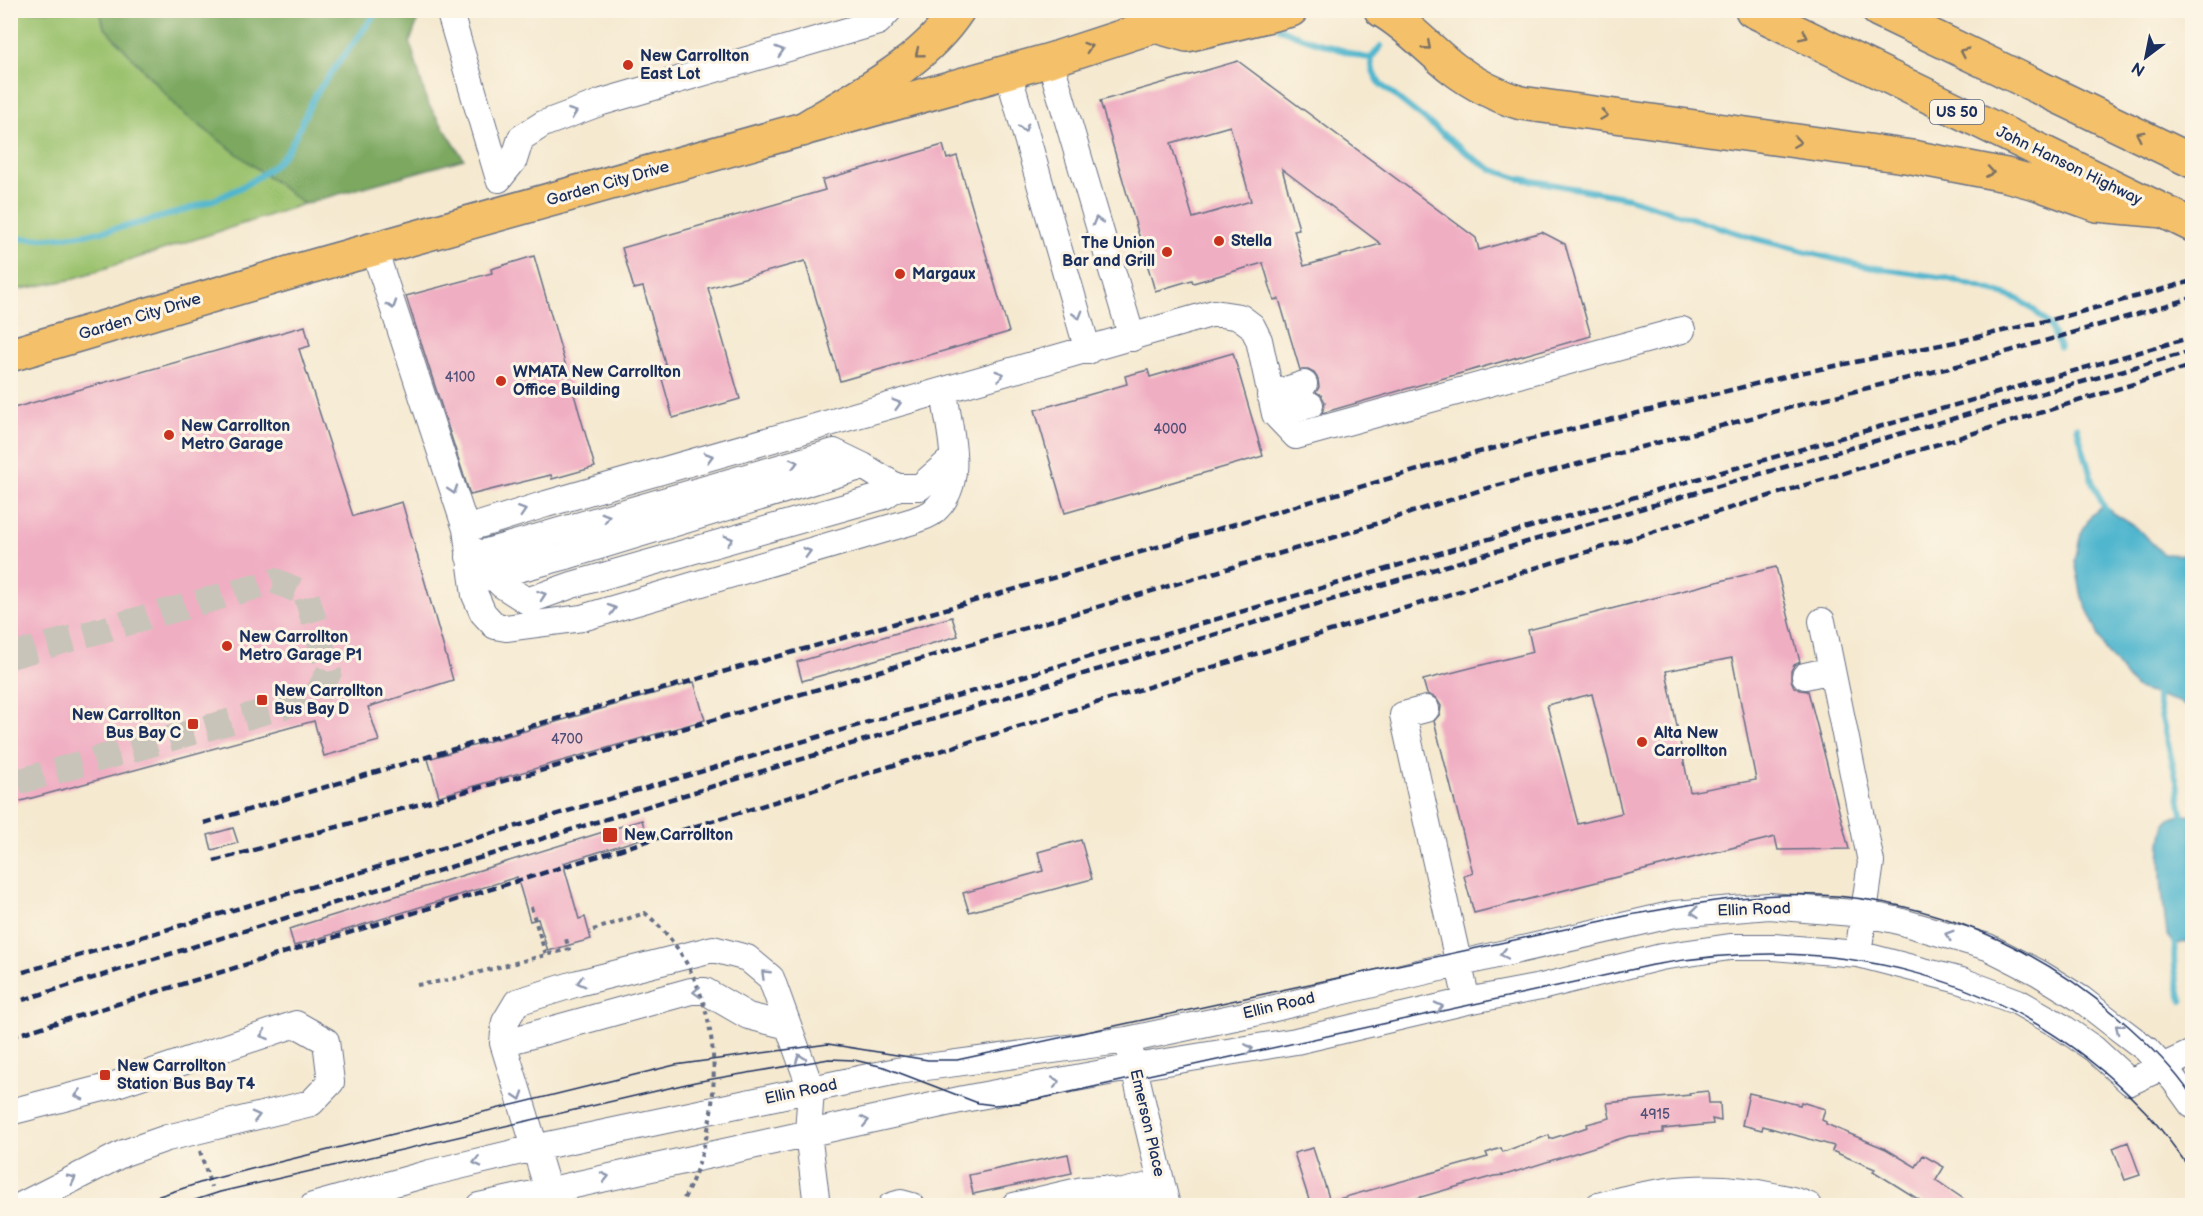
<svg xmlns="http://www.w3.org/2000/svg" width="2203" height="1216" font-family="'Balsamiq Sans',sans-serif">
  <rect width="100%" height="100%" fill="#fcf5e5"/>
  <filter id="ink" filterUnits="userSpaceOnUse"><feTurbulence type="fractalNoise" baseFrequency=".0167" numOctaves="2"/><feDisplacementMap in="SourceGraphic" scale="12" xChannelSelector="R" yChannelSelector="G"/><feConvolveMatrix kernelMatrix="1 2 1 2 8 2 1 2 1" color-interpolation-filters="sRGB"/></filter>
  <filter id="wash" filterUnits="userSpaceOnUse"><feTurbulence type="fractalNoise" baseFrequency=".008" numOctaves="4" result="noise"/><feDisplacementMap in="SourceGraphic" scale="24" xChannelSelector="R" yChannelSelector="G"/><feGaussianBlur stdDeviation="1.35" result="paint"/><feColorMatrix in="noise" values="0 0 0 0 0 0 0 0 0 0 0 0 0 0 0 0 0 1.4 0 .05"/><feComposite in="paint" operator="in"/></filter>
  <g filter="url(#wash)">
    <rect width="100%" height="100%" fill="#f5e9d0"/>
    <path fill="#9bc26e" stroke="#5b7866" stroke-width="1.5" d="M 11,11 L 100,11 L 104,27 L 183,113 L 304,204 L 69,280 L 11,291 Z"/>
    <path fill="#7ca861" stroke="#4c6c60" stroke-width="1.5" d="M 100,11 L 421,11 L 410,42 L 427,102 L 464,159 L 304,204 L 183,113 L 104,27 Z"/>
    <path fill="#50b6ce" stroke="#367296" stroke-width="1.5" d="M 2104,507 L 2136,527 L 2163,554 L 2189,555 L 2192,558 L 2192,711 L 2179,702 L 2135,688 L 2105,650 L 2082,597 L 2075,561 L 2081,533 L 2091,516 L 2099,509 Z
      M 2192,814 L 2192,940 L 2175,945 L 2167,934 C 2164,911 2154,841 2167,822 C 2172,815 2184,815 2192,814 Z"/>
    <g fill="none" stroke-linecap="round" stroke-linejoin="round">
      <path stroke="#50b6ce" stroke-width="6" d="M 1279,28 C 1298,38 1318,42 1338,49 C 1350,52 1358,58 1371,58 L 1381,46
        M 1371,58 L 1373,71 L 1380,84 L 1472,157 L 1491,169 L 1517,178 L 1629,198 L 1753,238 L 1862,266 L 1946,278 L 1994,291 L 2020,300 L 2035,311 L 2050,326 L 2060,347
        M 10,238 C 68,241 117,230 172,214 C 208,203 245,190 274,165 C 297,146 302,115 318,91 C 337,64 358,38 378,10
        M 2077,427 L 2093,484 L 2107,513
        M 2155,689 L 2177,782 L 2183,820
        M 2176,939 C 2171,959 2177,981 2182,1000"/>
    </g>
    <g id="blocks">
      <path fill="#f0aec3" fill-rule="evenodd" d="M 1238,61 L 1476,238 L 1479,250 L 1542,232 L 1565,244 L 1591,336 L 1322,413 L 1325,402 L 1321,395 L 1316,392 L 1319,387 L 1318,379 L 1314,373 L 1308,370 L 1300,370 L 1279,299 L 1274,300 L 1263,263 L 1193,283 L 1192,280 L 1155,291 L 1100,101 ZM 1230,126 L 1251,201 L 1193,218 L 1171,143 ZM 1282,169 L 1381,244 L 1304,266 L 1294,230 L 1299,229 Z
        M 943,145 L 947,159 L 957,156 L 1009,332 L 840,381 L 805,261 L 708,288 L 740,399 L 673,418 L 662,379 L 669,377 L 643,287 L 634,289 L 622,248 L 825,190 L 822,180 Z
        M 534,256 L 595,467 L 552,479 L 551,475 L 470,495 L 406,296 L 492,273 L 491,269 Z
        M 305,326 L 310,346 L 299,349 L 353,516 L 402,502 L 453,680 L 368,707 L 379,741 L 324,756 L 314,721 L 10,804 L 10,409 Z
        M 1233,353 L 1263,456 L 1065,513 L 1035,410 L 1127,384 L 1125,376 L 1148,370 L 1150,377 Z
        M 1776,567 L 1800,662 L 1794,665 L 1791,671 L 1791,680 L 1794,687 L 1800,690 L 1808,691 L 1849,849 L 1778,850 L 1775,837 L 1474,913 L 1464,876 L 1473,873 L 1434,721 L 1440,714 L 1441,706 L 1436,698 L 1427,694 L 1423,680 L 1533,652 L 1528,630 ZM 1732,658 L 1756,780 L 1690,792 L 1666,671 ZM 1592,694 L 1622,813 L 1578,824 L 1547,705 Z
        M 952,617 L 958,636 L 802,681 L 797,662 Z
        M 694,682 L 705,720 L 439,796 L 428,759 Z
        M 642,820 L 647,837 L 563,863 L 579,919 L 585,917 L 591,939 L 548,951 L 538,919 L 530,921 L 517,877 L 294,946 L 289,929 Z
        M 233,828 L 238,843 L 212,850 L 208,835 Z
        M 1081,840 L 1092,879 L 969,912 L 963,893 L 1043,871 L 1038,852 Z
        M 1708,1091 L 1709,1103 L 1720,1103 L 1721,1121 L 1712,1119 L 1713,1124 L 1663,1129 L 1663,1133 L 1629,1136 L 1505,1175 L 1494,1176 L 1407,1201 L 1408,1206 L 1311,1206 L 1294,1153 L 1313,1148 L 1331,1204 L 1331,1201 L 1488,1157 L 1486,1153 L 1501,1148 L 1503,1152 L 1549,1135 L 1550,1139 L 1588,1127 L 1587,1124 L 1610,1118 L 1607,1103 L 1690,1095 L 1689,1093 Z
        M 1749,1093 L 1800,1105 L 1801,1102 L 1825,1109 L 1822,1120 L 1826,1122 L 1826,1124 L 1886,1149 L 1916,1167 L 1923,1155 L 1944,1167 L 1936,1180 L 1974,1206 L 1929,1206 L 1873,1171 L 1875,1169 L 1832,1151 L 1834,1146 L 1763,1126 L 1762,1130 L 1742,1125 Z
        M 2128,1142 L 2140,1175 L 2125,1180 L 2113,1148 Z
        M 1068,1154 L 1072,1173 L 973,1194 L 969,1175 Z"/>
    </g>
  </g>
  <g filter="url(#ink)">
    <use href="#blocks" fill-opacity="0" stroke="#677086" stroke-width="1.5"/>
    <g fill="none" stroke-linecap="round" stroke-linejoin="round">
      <path stroke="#c9c4b9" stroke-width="26" stroke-dasharray="26 13" stroke-linecap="butt" d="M 10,656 L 275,581 L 306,594 L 329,672 L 316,697 L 10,784"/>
      <defs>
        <path id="minor" d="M 449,10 L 499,179 L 514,160 L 521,138 L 543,124 L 602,102 L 878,22 L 889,10
          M 1050,60 L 1132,338
          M 1008,72 L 1088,351
          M 374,249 L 466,529 L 475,595 L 483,613 L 495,626 L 506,628 L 582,618 L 913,521 C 919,518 929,516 934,511 C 968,481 948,429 944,391
          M 1270,395 L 1304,384
          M 1275,414 L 1310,405
          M 466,529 L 546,504 L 1214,313 L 1240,317 L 1252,326 L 1259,340 L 1275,414 L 1296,436 L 1682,330
          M 469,557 L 834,452 L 863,466 L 897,487 L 920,487 L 953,458
          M 493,576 L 502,585 L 527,601 L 572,585 L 884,496 L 897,487
          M 481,579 L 563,557 L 863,466
          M 1822,621 L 1871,862 L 1858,954
          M 1805,676 L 1832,670
          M 1426,709 L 1403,715 L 1467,1001
          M 503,1043 L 691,991 L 705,991 L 748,1016 L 788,1026
          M 1130,1051 L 1167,1206
          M 10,1112 L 111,1086 L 296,1024 L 326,1041 L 331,1082 L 311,1103 L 167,1138 L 124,1153 L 20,1206
          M 548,1190 L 503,1043 L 505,1022 L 517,1002 L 578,983 L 713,949 L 747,958 L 771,978 L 811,1089 L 808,1133 L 817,1206
          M 313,1206 L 430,1173 L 534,1148 L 897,1071 L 1127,1040 L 1254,1013 L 1418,973 L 1675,914 L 1769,906 L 1865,914 L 1895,920 L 1988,947 L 2039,973 L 2081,999 L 2117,1027 L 2146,1049 L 2174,1080 L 2192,1105
          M 479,1206 L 964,1099 L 1135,1067 L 1296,1041 L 1467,1001 L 1541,987 L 1661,957 L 1730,947 L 1773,947 L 1858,954 L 1962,981 L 2018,1002 L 2062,1027 L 2094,1049 L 2130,1082 L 2192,1053
          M 891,1206 L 901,1203 L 912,1206
          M 1014,1206 L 1083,1190 L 1103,1189 L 1119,1193 L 1161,1183
          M 1598,1206 C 1660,1188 1715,1182 1778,1197 C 1788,1199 1799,1201 1809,1206"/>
        <path id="major" d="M 10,355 L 299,270 L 1050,60 L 1204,10"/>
        <path id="highway" d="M 1381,10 C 1409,26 1429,50 1454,69 C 1474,84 1497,96 1521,103 L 1912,157 L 2006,175 L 2039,184 L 2097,205 L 2164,211
          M 1752,10 L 2192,225
          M 1878,10 L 2192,161
          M 1155,26 L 1187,35 L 1291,10
          M 802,130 C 856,96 922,65 958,10"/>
      </defs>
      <use href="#minor" stroke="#677086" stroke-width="28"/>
      <use href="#major" stroke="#677086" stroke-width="36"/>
      <use href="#highway" stroke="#677086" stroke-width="36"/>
      <path stroke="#677086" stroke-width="4" stroke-dasharray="4.5 4.5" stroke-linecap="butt" d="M 531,907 L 546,955
        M 417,985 L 449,980 L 569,949 L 566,939
        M 200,1151 L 211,1187"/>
      <use href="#minor" stroke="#fff" stroke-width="26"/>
      <use href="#major" stroke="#f4c16a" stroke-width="33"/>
      <use href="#highway" stroke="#f4c16a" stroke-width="33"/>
      <path stroke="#1b2f5e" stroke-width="1.5" d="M 128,1206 L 209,1180 L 259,1167 L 675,1065 L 828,1044 L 928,1060 L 957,1060 L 1635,914 C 1683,906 1730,897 1779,895 C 1904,890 2025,936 2118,1017 C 2146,1041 2172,1066 2192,1096
        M 177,1206 L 220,1192 L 695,1082 L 829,1059 L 854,1060 L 884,1067 L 978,1103 L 994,1105 L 1020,1103 L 1653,965 C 1837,932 2014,973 2145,1111 C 2163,1130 2178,1152 2192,1172"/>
      <path stroke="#1b2f5e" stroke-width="4.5" stroke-dasharray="9 4.5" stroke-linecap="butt" d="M 204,823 L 528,727 L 995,595 L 1475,453 L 1800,373 L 1960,341 L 2066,316 L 2192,281
        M 214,861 L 543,770 L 1332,538 L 1484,489 L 1807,403 L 1965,364 L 2192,298
        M 10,976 L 1440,553 L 2192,337
        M 10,1004 C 735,777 1461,556 2192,351
        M 10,1037 L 2192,366"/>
      <path stroke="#677086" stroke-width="4" stroke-dasharray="4.5 4.5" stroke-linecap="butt" d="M 593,930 L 645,913 C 729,983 730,1116 680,1206"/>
    </g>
    <defs><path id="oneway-chevron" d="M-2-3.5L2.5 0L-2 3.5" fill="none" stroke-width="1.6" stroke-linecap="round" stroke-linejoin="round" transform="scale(1.5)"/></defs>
    <g stroke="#7d7163">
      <use href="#oneway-chevron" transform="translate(1804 36) rotate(26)"/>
      <use href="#oneway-chevron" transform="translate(1427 46) rotate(41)"/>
      <use href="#oneway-chevron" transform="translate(1088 47) rotate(-18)"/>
      <use href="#oneway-chevron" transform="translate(1964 52) rotate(-155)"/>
      <use href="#oneway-chevron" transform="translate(919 53) rotate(141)"/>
      <use href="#oneway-chevron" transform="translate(1604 115) rotate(8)"/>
      <use href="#oneway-chevron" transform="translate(2140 135) rotate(-154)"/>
      <use href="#oneway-chevron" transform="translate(1797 142) rotate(8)"/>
      <use href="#oneway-chevron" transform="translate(1990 172) rotate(10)"/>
    </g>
    <g stroke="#8d97ae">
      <use href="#oneway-chevron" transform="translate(780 51) rotate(-17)"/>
      <use href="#oneway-chevron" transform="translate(573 113) rotate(-20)"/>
      <use href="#oneway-chevron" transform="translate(1024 128) rotate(74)"/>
      <use href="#oneway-chevron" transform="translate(1097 221) rotate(-106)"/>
      <use href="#oneway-chevron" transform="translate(392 305) rotate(72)"/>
      <use href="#oneway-chevron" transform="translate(1078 315) rotate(74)"/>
      <use href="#oneway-chevron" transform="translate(1000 375) rotate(-16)"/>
      <use href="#oneway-chevron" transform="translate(897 404) rotate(-16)"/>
      <use href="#oneway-chevron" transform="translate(709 457) rotate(-16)"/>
      <use href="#oneway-chevron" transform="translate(794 463) rotate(-15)"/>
      <use href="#oneway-chevron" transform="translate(453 490) rotate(72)"/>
      <use href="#oneway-chevron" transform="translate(522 511) rotate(-18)"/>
      <use href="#oneway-chevron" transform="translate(606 517) rotate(-16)"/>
      <use href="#oneway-chevron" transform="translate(729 540) rotate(-16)"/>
      <use href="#oneway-chevron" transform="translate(807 552) rotate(-16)"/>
      <use href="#oneway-chevron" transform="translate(542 595) rotate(-19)"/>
      <use href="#oneway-chevron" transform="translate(612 609) rotate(-16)"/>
      <use href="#oneway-chevron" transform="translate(1695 912) rotate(174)"/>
      <use href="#oneway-chevron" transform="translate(1949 935) rotate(-163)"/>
      <use href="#oneway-chevron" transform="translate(1504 954) rotate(168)"/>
      <use href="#oneway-chevron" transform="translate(765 974) rotate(-136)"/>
      <use href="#oneway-chevron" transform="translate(581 982) rotate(165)"/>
      <use href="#oneway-chevron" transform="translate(697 992) rotate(178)"/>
      <use href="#oneway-chevron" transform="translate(1439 1007) rotate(-13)"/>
      <use href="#oneway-chevron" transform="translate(2119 1028) rotate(-142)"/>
      <use href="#oneway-chevron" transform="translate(264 1035) rotate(161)"/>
      <use href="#oneway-chevron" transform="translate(1249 1049) rotate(-9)"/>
      <use href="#oneway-chevron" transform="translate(800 1058) rotate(-110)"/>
      <use href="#oneway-chevron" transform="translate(1056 1082) rotate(-11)"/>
      <use href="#oneway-chevron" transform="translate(79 1095) rotate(165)"/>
      <use href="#oneway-chevron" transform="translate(519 1096) rotate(72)"/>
      <use href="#oneway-chevron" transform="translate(256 1116) rotate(-14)"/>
      <use href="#oneway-chevron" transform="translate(865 1121) rotate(-12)"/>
      <use href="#oneway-chevron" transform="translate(477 1162) rotate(167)"/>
      <use href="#oneway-chevron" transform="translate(605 1177) rotate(-13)"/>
      <use href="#oneway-chevron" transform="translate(72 1179) rotate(-27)"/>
    </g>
  </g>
  <g fill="#c8321e" stroke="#fcf5e5" stroke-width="2">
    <circle cx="628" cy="65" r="6"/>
    <circle cx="1219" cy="241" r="6"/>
    <circle cx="1167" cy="252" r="6"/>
    <circle cx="900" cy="274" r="6"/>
    <circle cx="501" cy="381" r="6"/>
    <circle cx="169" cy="435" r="6"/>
    <circle cx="227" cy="646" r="6"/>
    <rect x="256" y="694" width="12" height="12" rx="3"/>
    <rect x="187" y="718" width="12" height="12" rx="3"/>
    <circle cx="1642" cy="742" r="6"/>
    <rect x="602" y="827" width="16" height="16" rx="3"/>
    <rect x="99" y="1069" width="12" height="12" rx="3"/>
  </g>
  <g text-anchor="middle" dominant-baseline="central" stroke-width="6" stroke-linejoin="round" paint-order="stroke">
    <g font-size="14" fill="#504f77">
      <text x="460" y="377">4100</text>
      <text x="1170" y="429">4000</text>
      <text x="567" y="739">4700</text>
      <text x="1655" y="1114">4915</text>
    </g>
    <rect fill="#fcf5e5" stroke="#5e6a86" stroke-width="1.5" x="1930" y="100" width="54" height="24" rx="4.5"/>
    <g font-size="15" font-weight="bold" fill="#1b2f5e">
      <text x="1957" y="112">US 50</text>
    </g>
    <g font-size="16" font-weight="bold" fill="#1b2f5e" stroke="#fcf5e5" text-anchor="start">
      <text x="640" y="56">New Carrollton<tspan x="640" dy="18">East Lot</tspan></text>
      <text x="1231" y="241">Stella</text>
      <text x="1155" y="243" text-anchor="end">The Union<tspan x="1155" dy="18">Bar and Grill</tspan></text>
      <text x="912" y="274">Margaux</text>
      <text x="513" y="372">WMATA New Carrollton<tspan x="513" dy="18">Office Building</tspan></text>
      <text x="181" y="426">New Carrollton<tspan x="181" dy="18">Metro Garage</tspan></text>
      <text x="239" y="637">New Carrollton<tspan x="239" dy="18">Metro Garage P1</tspan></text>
      <text x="274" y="691">New Carrollton<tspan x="274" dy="18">Bus Bay D</tspan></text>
      <text x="181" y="715" text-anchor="end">New Carrollton<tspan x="181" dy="18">Bus Bay C</tspan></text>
      <text x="1654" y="733">Alta New<tspan x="1654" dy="18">Carrollton</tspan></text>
      <text x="624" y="835">New Carrollton</text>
      <text x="117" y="1066">New Carrollton<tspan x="117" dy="18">Station Bus Bay T4</tspan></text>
    </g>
    <g font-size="16" fill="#1b2f5e" stroke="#fcf5e5">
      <text transform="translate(2069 166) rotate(26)">John Hanson Highway</text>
      <text transform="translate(608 184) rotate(-16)">Garden City Drive</text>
      <text transform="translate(140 317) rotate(-17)">Garden City Drive</text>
      <text transform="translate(1754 910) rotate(-2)">Ellin Road</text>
      <text transform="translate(1279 1006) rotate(-13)">Ellin Road</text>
      <text transform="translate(801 1092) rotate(-12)">Ellin Road</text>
      <text transform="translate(1147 1123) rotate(77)">Emerson Place</text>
    </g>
  </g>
  <rect width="2203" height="1216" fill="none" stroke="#fcf5e5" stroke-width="36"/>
  <g transform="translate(2146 57) rotate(212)" stroke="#fcf5e5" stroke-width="4.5" paint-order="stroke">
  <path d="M0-4.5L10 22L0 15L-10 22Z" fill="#1b2f5e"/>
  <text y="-9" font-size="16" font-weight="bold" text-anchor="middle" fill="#1b2f5e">N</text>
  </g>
</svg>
